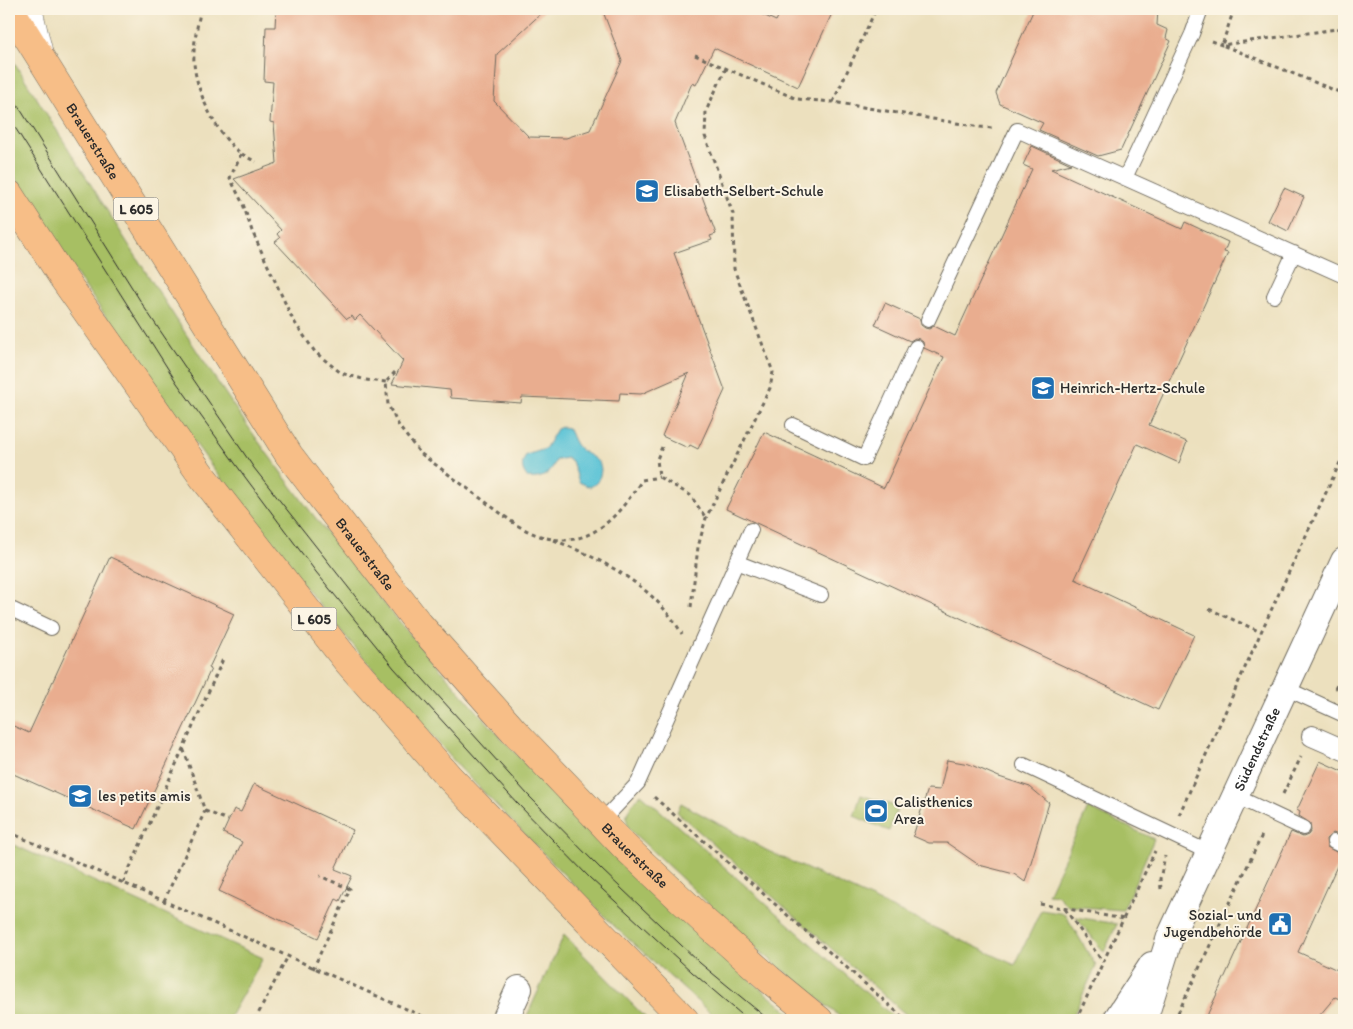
<svg xmlns="http://www.w3.org/2000/svg" width="1353" height="1029" font-family="Itim,sans-serif">
  <rect width="100%" height="100%" fill="#fcf5e5"/>
  <filter id="ink" filterUnits="userSpaceOnUse"><feTurbulence type="fractalNoise" baseFrequency=".02" numOctaves="2"/><feDisplacementMap in="SourceGraphic" scale="10" xChannelSelector="R" yChannelSelector="G"/><feConvolveMatrix kernelMatrix="1 2 1 2 8 2 1 2 1" color-interpolation-filters="sRGB"/></filter>
  <filter id="wash" filterUnits="userSpaceOnUse"><feTurbulence type="fractalNoise" baseFrequency=".0096" numOctaves="4" result="noise"/><feDisplacementMap in="SourceGraphic" scale="20" xChannelSelector="R" yChannelSelector="G"/><feGaussianBlur stdDeviation="1.12" result="paint"/><feColorMatrix in="noise" values="0 0 0 0 0 0 0 0 0 0 0 0 0 0 0 0 0 1.4 0 .05"/><feComposite in="paint" operator="in"/></filter>
  <g filter="url(#wash)">
    <rect width="100%" height="100%" fill="#ece0be"/>
    <path fill="#a7bf64" stroke="#697548" d="M 9,54 C 83,171 155,290 233,405 C 298,500 371,590 447,677 C 556,802 670,915 798,1020 L 718,1020 L 615,927 L 462,770 L 352,644 L 263,536 L 187,432 L 81,281 L 9,168 Z
      M 641,794 C 727,868 811,945 897,1020 L 844,1020 L 756,948 L 629,829 C 623,812 630,807 641,794 Z
      M 861,795 L 898,807 L 889,831 L 854,816 Z
      M 681,803 L 766,850 L 1015,965 L 1041,910 L 1065,914 L 1096,966 L 1071,1020 L 912,1020 L 677,812 Z
      M 1088,808 L 1154,839 L 1123,910 L 1068,906 L 1057,895 L 1048,894 Z
      M 14,845 L 263,958 L 228,1020 L 9,1020 L 9,855 Z
      M 1076,917 L 1117,924 L 1104,952 Z
      M 564,935 L 638,1010 L 648,1020 L 525,1020 Z"/>
    <path fill="#59c2d6" stroke="#427680" d="M 562,427 L 568,428 C 572,435 574,444 580,449 C 588,457 605,459 600,475 C 599,481 596,484 590,487 L 579,482 L 572,461 L 567,458 L 556,460 C 551,473 543,480 528,478 C 521,469 521,465 526,455 L 545,449 L 557,429 Z"/>
    <g id="blocks">
      <path fill="#e9ad8f" d="M 276,9 L 546,9 L 497,54 L 494,101 L 529,137 L 566,138 L 590,130 L 622,61 L 602,9 L 750,9 L 776,21 L 782,9 L 834,9 L 798,87 L 714,48 L 696,85 L 692,83 L 675,123 L 716,234 L 710,236 L 712,240 L 674,253 L 725,390 L 698,449 L 690,445 L 688,448 L 662,436 L 689,373 L 641,394 L 620,393 L 619,401 L 522,397 L 521,403 L 451,398 L 450,390 L 392,384 L 403,361 L 360,315 L 355,320 L 352,316 L 347,319 L 275,242 L 280,238 L 277,234 L 281,230 L 234,179 L 277,163 L 274,123 L 270,122 L 273,82 L 264,81 L 266,27 L 275,27 Z
        M 1034,9 L 1158,9 L 1157,25 L 1168,30 L 1166,38 L 1171,41 L 1121,150 L 1098,156 L 1039,130 L 1043,123 L 1000,104 L 996,93 Z
        M 1032,146 L 1071,164 L 1051,169 L 1182,229 L 1185,222 L 1228,242 L 1224,252 L 1228,253 L 1149,425 L 1187,442 L 1179,463 L 1137,444 L 1075,579 L 1194,635 L 1158,710 L 726,509 L 764,432 L 884,488 L 944,357 L 924,348 L 923,342 L 919,339 L 915,338 L 910,341 L 875,325 L 885,303 L 920,319 L 921,325 L 925,328 L 929,329 L 934,326 L 955,336 L 1032,169 L 1023,165 Z
        M 1284,188 L 1304,197 L 1288,231 L 1268,221 Z
        M 110,557 L 234,614 L 209,668 L 211,669 L 136,829 L 9,772 L 9,724 L 29,733 Z
        M 947,760 L 969,764 L 999,777 L 1030,787 L 1049,803 L 1025,882 L 1014,874 L 979,865 L 947,843 L 929,843 L 913,836 L 928,789 L 940,790 Z
        M 1320,761 L 1344,772 L 1344,837 L 1333,833 L 1326,839 L 1327,847 L 1342,855 L 1298,952 L 1344,973 L 1344,1001 L 1335,997 L 1319,1016 L 1312,1020 L 1205,1020 L 1291,832 L 1303,837 L 1308,835 L 1311,831 L 1310,823 L 1299,816 L 1300,812 L 1297,810 Z
        M 254,784 L 353,830 L 335,869 L 352,876 L 340,901 L 336,899 L 318,938 L 219,891 L 242,842 L 223,833 L 234,809 L 241,812 Z"/>
    </g>
  </g>
  <g filter="url(#ink)">
    <use href="#blocks" fill-opacity="0" stroke="#6f6a5e" stroke-width="1"/>
    <g fill="none" stroke-linecap="round" stroke-linejoin="round">
      <defs>
        <path id="service" d="M 1125,178 L 1192,34 L 1201,9
          M 1274,296 L 1294,253
          M 928,320 L 1017,130 L 1344,276
          M 793,425 L 864,459 L 916,347
          M 736,562 L 821,595
          M 9,608 L 51,628
          M 1285,688 L 1344,715
          M 1024,765 L 1210,853
          M 1235,796 L 1303,828
          M 601,822 L 638,783 L 751,530
          M 1334,842 L 1344,847"/>
        <path id="pedestrian" d="M 1312,736 L 1344,750"/>
        <g id="minor">
          <path d="M 505,1020 L 519,989"/>
          <path d="M 1116,1020 L 1152,965"/>
          <path id="s1" d="M 1144,1020 L 1170,937 L 1344,561"/>
        </g>
        <path id="tertiary" d="M 28,9 L 38,50"/>
        <g id="primary">
          <path id="s2" d="M 10,9 L 289,455 L 418,623 L 513,730 L 625,847 L 705,922 L 769,979 L 819,1020"/>
          <path d="M 9,194 L 63,278 L 202,476 L 347,661 L 449,777 L 685,1020"/>
        </g>
      </defs>
      <use href="#service" stroke="#6f6a5e" stroke-width="16"/>
      <use href="#pedestrian" stroke="#6f6a5e" stroke-width="22"/>
      <use href="#minor" stroke="#6f6a5e" stroke-width="28"/>
      <use href="#tertiary" stroke="#6f6a5e" stroke-width="29"/>
      <use href="#primary" stroke="#6f6a5e" stroke-width="29"/>
      <path stroke="#6f6a5e" stroke-width="3" stroke-dasharray="4 4" stroke-linecap="butt" d="M 201,9 C 197,26 193,45 194,63 C 196,92 218,138 242,154 C 246,157 251,159 256,162
        M 1234,9 L 1222,45 L 1344,94
        M 1211,41 L 1222,45 L 1344,28
        M 695,55 L 797,99 L 833,102 L 980,127 L 993,128
        M 833,102 L 876,9
        M 241,154 L 230,178 L 243,204 L 252,231 L 293,320 L 315,352 L 341,373 L 366,380 L 386,382
        M 395,372 L 386,382 L 388,405 L 400,428 L 420,453 L 515,524 C 574,560 609,531 642,480 L 659,477
        M 662,447 L 657,459 L 659,477 L 690,495 L 706,518
        M 554,540 C 603,560 655,586 682,634
        M 691,607 L 698,547 L 706,518 L 770,388 L 773,372 L 734,269 L 733,214 L 705,136 L 706,111 L 726,68
        M 1209,609 L 1261,632
        M 1335,689 L 1344,670
        M 1283,794 L 1301,757
        M 654,797 L 906,1020
        M 205,811 L 228,820
        M 1179,815 L 1261,632 L 1344,454
        M 9,832 L 431,1020
        M 123,883 L 224,657
        M 1161,889 L 1160,879 L 1165,856
        M 164,901 L 205,811 L 183,748
        M 1040,904 L 1124,919
        M 1065,909 L 1103,962
        M 313,969 L 350,889 L 320,876
        M 1343,996 L 1344,997
        M 1178,1013 L 1263,833
        M 255,1020 L 287,958
        M 1076,1020 L 1155,851"/>
      <use href="#service" stroke="#fff" stroke-width="14"/>
      <use href="#pedestrian" stroke="#fff" stroke-width="20"/>
      <use href="#minor" stroke="#fff" stroke-width="26"/>
      <use href="#tertiary" stroke="#fff" stroke-width="28"/>
      <use href="#primary" stroke="#f7be87" stroke-width="28"/>
      <path stroke="#2b2b2b" stroke-width="1" d="M 9,94 L 22,112 L 146,310 L 254,468 L 404,658 L 528,795 L 601,869 L 700,963 L 769,1020
        M 9,118 L 177,383 L 245,477 L 316,572 L 394,668 L 518,804 L 590,878 L 692,972 L 748,1020"/>
    </g>
  </g>
  <defs>
    <symbol id="school-square" viewBox="-11 -11 22 22"><rect x="-9" y="-9" width="18" height="18" rx="4" fill="#1f6fb2" stroke="#fcf5e5"/><path d="M0-5L7-2L0 1L-7-2ZM-4 1L0 2.5L4 1V4Q0 6-4 4Z" fill="#fff"/></symbol>
    <symbol id="stadium-square" viewBox="-11 -11 22 22"><rect x="-9" y="-9" width="18" height="18" rx="4" fill="#1f6fb2" stroke="#fcf5e5"/><path d="M0-5a6.5 5 0 1 0 0 10a6.5 5 0 1 0 0-10ZM-3.5-1.8h7v3.6h-7Z" fill="#fff"/></symbol>
    <symbol id="civic-square" viewBox="-11 -11 22 22"><rect x="-9" y="-9" width="18" height="18" rx="4" fill="#1f6fb2" stroke="#fcf5e5"/><path d="M-.6-6.5H3V-4.5H.6V-3L4-1V1h2V6H-6V1h2V-1L-.6-3ZM-1.2 2.5V6h2.4V2.5Z" fill="#fff"/></symbol>
  </defs>
  <g fill-rule="evenodd">
    <use href="#school-square" x="633" y="177" width="28" height="28"/>
    <use href="#school-square" x="1029" y="374" width="28" height="28"/>
    <use href="#school-square" x="66" y="782" width="28" height="28"/>
    <use href="#stadium-square" x="862" y="797" width="28" height="28"/>
    <use href="#civic-square" x="1266" y="910" width="28" height="28"/>
  </g>
  <g text-anchor="middle" dominant-baseline="central" stroke-width="4" stroke-linejoin="round" paint-order="stroke">
    <g fill="#fcf5e5" stroke="#6a6863" stroke-width="1">
      <rect x="113.5" y="197.5" width="45" height="23" rx="4"/>
      <rect x="291.5" y="607.5" width="45" height="23" rx="4"/>
    </g>
    <g font-size="14" font-weight="bold" fill="#2b2b2b">
      <text x="136" y="209">L 605</text>
      <text x="314" y="619">L 605</text>
    </g>
    <g font-size="15" fill="#2b2b2b" stroke="#fcf5e5">
      <text stroke="none"><textPath href="#s2" startOffset="156">Brauerstraße</textPath></text>
      <text stroke="none"><textPath href="#s2" startOffset="651">Brauerstraße</textPath></text>
      <text stroke="none"><textPath href="#s1" startOffset="294">Südendstraße</textPath></text>
      <text stroke="none"><textPath href="#s2" startOffset="1056">Brauerstraße</textPath></text>
    </g>
    <g font-size="15" fill="#2b2b2b" stroke="#fcf5e5" text-anchor="start">
      <text x="664" y="191">Elisabeth-Selbert-Schule</text>
      <text x="1060" y="388">Heinrich-Hertz-Schule</text>
      <text x="98" y="796">les petits amis</text>
      <text x="894" y="802">Calisthenics<tspan x="894" dy="17">Area</tspan></text>
      <text x="1262" y="915" text-anchor="end">Sozial- und<tspan x="1262" dy="17">Jugendbehörde</tspan></text>
    </g>
  </g>
  <rect width="1353" height="1029" fill="none" stroke="#fcf5e5" stroke-width="30"/>
</svg>
